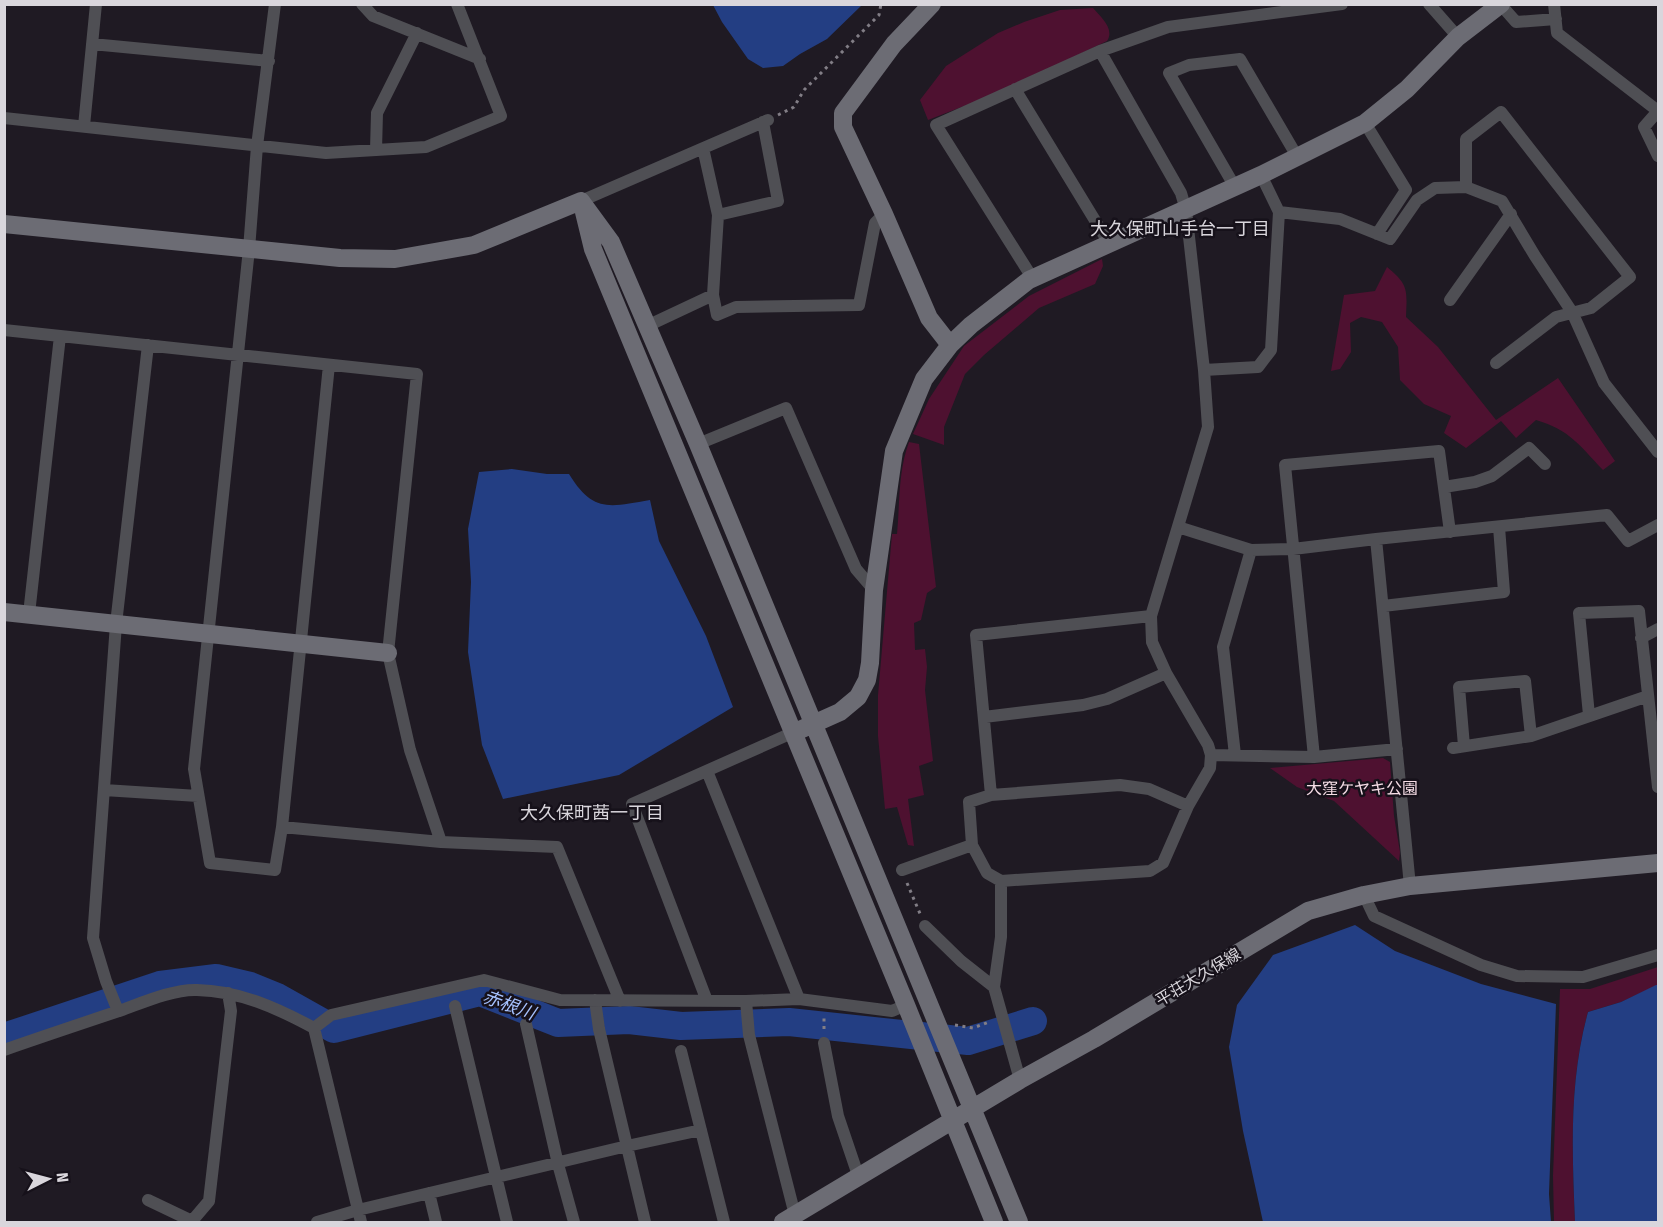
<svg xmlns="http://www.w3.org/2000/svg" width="1663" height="1227" font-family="'Fira Sans Condensed','Noto Sans JP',sans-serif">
  <rect width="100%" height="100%" fill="#1f1a23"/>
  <path fill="#4e1130" d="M 1093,8 C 1101,17 1115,29 1107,41 L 1003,91 L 928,120 L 920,100 L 946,66 L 998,33 L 1024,22 L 1060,10 Z
    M 1102,259 L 1103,266 L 1095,284 L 1039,308 L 984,355 L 965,374 L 944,427 L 944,445 L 913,434 L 929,399 L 964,346 L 1029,296 Z
    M 1387,267 C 1409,285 1407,290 1406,317 L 1438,347 L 1496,420 L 1558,378 L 1615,461 L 1603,470 C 1579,445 1570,430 1536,420 L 1516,438 L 1501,421 L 1466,448 L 1444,433 L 1451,416 L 1424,404 L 1400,380 L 1398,347 L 1382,322 L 1361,317 L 1350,323 L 1351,352 L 1340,369 L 1331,371 L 1344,295 L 1375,291 Z
    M 909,442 L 919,444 L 936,587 L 927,593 L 921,620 L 914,623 L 915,650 L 925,649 L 927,667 L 925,690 L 933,761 L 919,766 L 924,795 L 908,799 L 914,846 L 908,845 L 897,807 L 885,809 L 878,736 L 878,695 L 892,534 L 897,534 C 900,502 898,472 909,442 Z
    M 1383,758 L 1390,762 L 1394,816 L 1400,852 L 1399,861 L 1334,801 L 1297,787 L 1270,768 Z
    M 1658,967 L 1658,985 L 1621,1002 L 1588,1012 C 1569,1081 1572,1152 1575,1222 L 1554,1222 L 1553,1176 L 1560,989 L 1590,989 Z"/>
  <path fill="#233e83" d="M 713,5 L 862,5 L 827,39 L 800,54 L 783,66 L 763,68 L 748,59 L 722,22 Z
    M 512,469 L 547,474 L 569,474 C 593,513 609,507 650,500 L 659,541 L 706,636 L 733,707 L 619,775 L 503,799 L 482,745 L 468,652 L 471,582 L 468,529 L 479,472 Z
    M 1355,925 L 1395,951 L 1481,984 L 1556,1004 L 1549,1194 L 1551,1222 L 1263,1222 L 1243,1131 L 1229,1047 L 1237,1005 L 1273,955 Z
    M 1656,985 L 1658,985 L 1658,1222 L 1575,1222 C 1572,1151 1569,1081 1588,1012 L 1621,1002 Z"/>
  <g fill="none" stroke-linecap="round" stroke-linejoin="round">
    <path stroke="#233e83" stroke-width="28" d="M 4,1037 L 160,985 L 216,978 L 250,986 L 277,997 L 334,1029 L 480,992 L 558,1023 L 629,1020 L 681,1026 L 789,1022 L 968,1041 L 1033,1021"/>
    <path stroke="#827e86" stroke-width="3" stroke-dasharray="3 4.5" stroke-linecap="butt" d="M 778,115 L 794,107 L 804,90 L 879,15 L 881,4
      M 907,883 L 921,916
      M 955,1025 L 973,1028 L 989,1022
      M 824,1029 L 824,1015"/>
    <path stroke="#4f4f54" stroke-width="12" d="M 275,4 L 257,146 L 249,249 L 194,769 L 210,863 L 275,870 L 282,827 L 441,842
      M 362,4 L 373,16 L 480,59
      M 1429,4 L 1458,37
      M 1554,4 L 1557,33 L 1658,111
      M 1501,5 L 1516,22 L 1556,19
      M 92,44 L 269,61
      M 1015,89 L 1110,245
      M 1658,111 L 1644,127 L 1658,156
      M 4,118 L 326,153 L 426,147 L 501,116 L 457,4
      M 1365,123 L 1406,190 L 1377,234
      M 84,126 L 96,4
      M 703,148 L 718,215 L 713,295 L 717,315 L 736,307 L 859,305 L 875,223 L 884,214
      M 376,150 L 377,113 L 417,33
      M 1235,187 L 1169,73 L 1189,65 L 1240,59 L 1298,158
      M 1466,187 L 1466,139 L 1501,112 L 1630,277 L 1591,308 L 1556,317 L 1496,363
      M 581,201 L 768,120
      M 1279,212 L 1340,219 L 1390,239 L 1417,200 L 1435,188 L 1466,187 L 1502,201 L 1535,256 L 1572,312 L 1604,383 L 1658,452
      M 718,215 L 778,201 L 763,122
      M 1033,279 L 936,125 L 1100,51 L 1168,27 L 1342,4
      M 1450,300 L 1511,214
      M 647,326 L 713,295
      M 4,330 L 417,374 L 388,653 L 410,750 L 441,842 L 557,847 L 620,1001
      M 1204,370 L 1258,367 L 1271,350 L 1279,212 L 1261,175
      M 698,444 L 786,408 L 856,569 L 874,590
      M 1444,487 L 1475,482 L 1492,476 L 1529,448 L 1545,464
      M 1178,527 L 1251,550 L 1293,549 L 1376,539 L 1410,886
      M 1376,539 L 1607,515 L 1628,541 L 1658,525
      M 1383,606 L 1504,592 L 1499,527
      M 29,614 L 60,336
      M 1641,638 L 1658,629
      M 1589,715 L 1579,613 L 1639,611 L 1658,787
      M 984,717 L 1083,705 L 1107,699 L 1166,673
      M 1464,746 L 1459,687 L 1525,681 L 1531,736
      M 1453,748 L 1531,736 L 1648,696
      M 1211,755 L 1314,757 L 1397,749
      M 1235,755 L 1223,647 L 1251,550
      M 1314,757 L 1285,465 L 1439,451 L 1450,532
      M 707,771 L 799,999
      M 104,790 L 198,796
      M 991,795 L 976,635 L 1151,616
      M 282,827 L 329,365
      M 972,845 L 969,802 L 991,795 L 1120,785 L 1149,789 L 1188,806
      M 902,870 L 972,845 L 987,873 L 1001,881 L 1150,871 L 1163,863 L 1188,806 L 1210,768 L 1211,755 L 1208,745 L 1166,673 L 1152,642 L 1151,616 L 1208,427 L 1204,370 L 1186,210 L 1181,193 L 1100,51
      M 1364,895 L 1374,916 L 1481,965 L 1517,976 L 1583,977 L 1658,955
      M 925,926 L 961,961 L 994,987 L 1020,1080
      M 994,987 L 1001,937 L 1001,881
      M 595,1000 L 599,1029 L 645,1222
      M 707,1001 L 632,804 L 794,732
      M 746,1001 L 749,1035 L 795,1215
      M 455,1006 L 507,1222
      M 118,1011 L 106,981 L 93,938 L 116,624 L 148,345
      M 526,1024 L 558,1164 L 574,1222
      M 314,1028 L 331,1015 L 484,980 L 560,1000 L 746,1001 L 799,999 L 892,1011 L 906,1005
      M 824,1043 L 838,1116 L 859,1178
      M 4,1050 C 44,1036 83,1023 122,1010 C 144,1002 174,989 197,990 C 240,991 277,1008 314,1028 L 361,1222
      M 681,1051 L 724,1222
      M 429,1193 L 436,1222
      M 148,1200 L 192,1221 L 209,1201 L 231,1011 L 228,993
      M 317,1222 L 358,1210 L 627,1146 L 701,1130"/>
    <path stroke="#6c6c74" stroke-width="18" d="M 932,4 L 894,44 L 843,113 L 843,127 L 884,214 L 929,318 L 950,345
      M 581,201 L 611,242 L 698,444 L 1019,1222
      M 584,212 L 593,249 L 906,1005 L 994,1222
      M 4,224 L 340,258 L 395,259 L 474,245 L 581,201
      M 4,612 L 388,653
      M 802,729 L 840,712 L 858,697 L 867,680 L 870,663 L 874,590 L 894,451 L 924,379 L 950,345 L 971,325 L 1029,280 L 1261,175 L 1365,123 L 1407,89 L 1458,37 L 1501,4
      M 783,1222 L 1020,1080 L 1094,1039 L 1308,911 L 1364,895 L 1410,886 L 1658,863"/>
  </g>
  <g text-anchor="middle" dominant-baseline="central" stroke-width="5" stroke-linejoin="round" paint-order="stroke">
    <g font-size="16" fill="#f5dce5" stroke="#16111a">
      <text x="1362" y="788">大窪ケヤキ公園</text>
    </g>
    <g font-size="16" fill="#d9d6dc" stroke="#16111a">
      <text transform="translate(1198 977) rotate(-31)">平荘大久保線</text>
    </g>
    <g font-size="18" fill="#d9d6dc" stroke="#16111a">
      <text x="1180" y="229">大久保町山手台一丁目</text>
      <text x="592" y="813">大久保町茜一丁目</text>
    </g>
    <g font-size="18" font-style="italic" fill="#a5c1fd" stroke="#16111a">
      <text transform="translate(509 1005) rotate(20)">赤根川</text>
    </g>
  </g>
  <rect width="1663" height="1227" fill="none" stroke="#d9d6dc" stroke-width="12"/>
  <g transform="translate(48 1179) rotate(84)" stroke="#16111a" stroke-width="4.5" paint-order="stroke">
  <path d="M0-4.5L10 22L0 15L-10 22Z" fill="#d9d6dc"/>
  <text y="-9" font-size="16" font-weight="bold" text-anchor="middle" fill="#d9d6dc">N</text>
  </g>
</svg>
